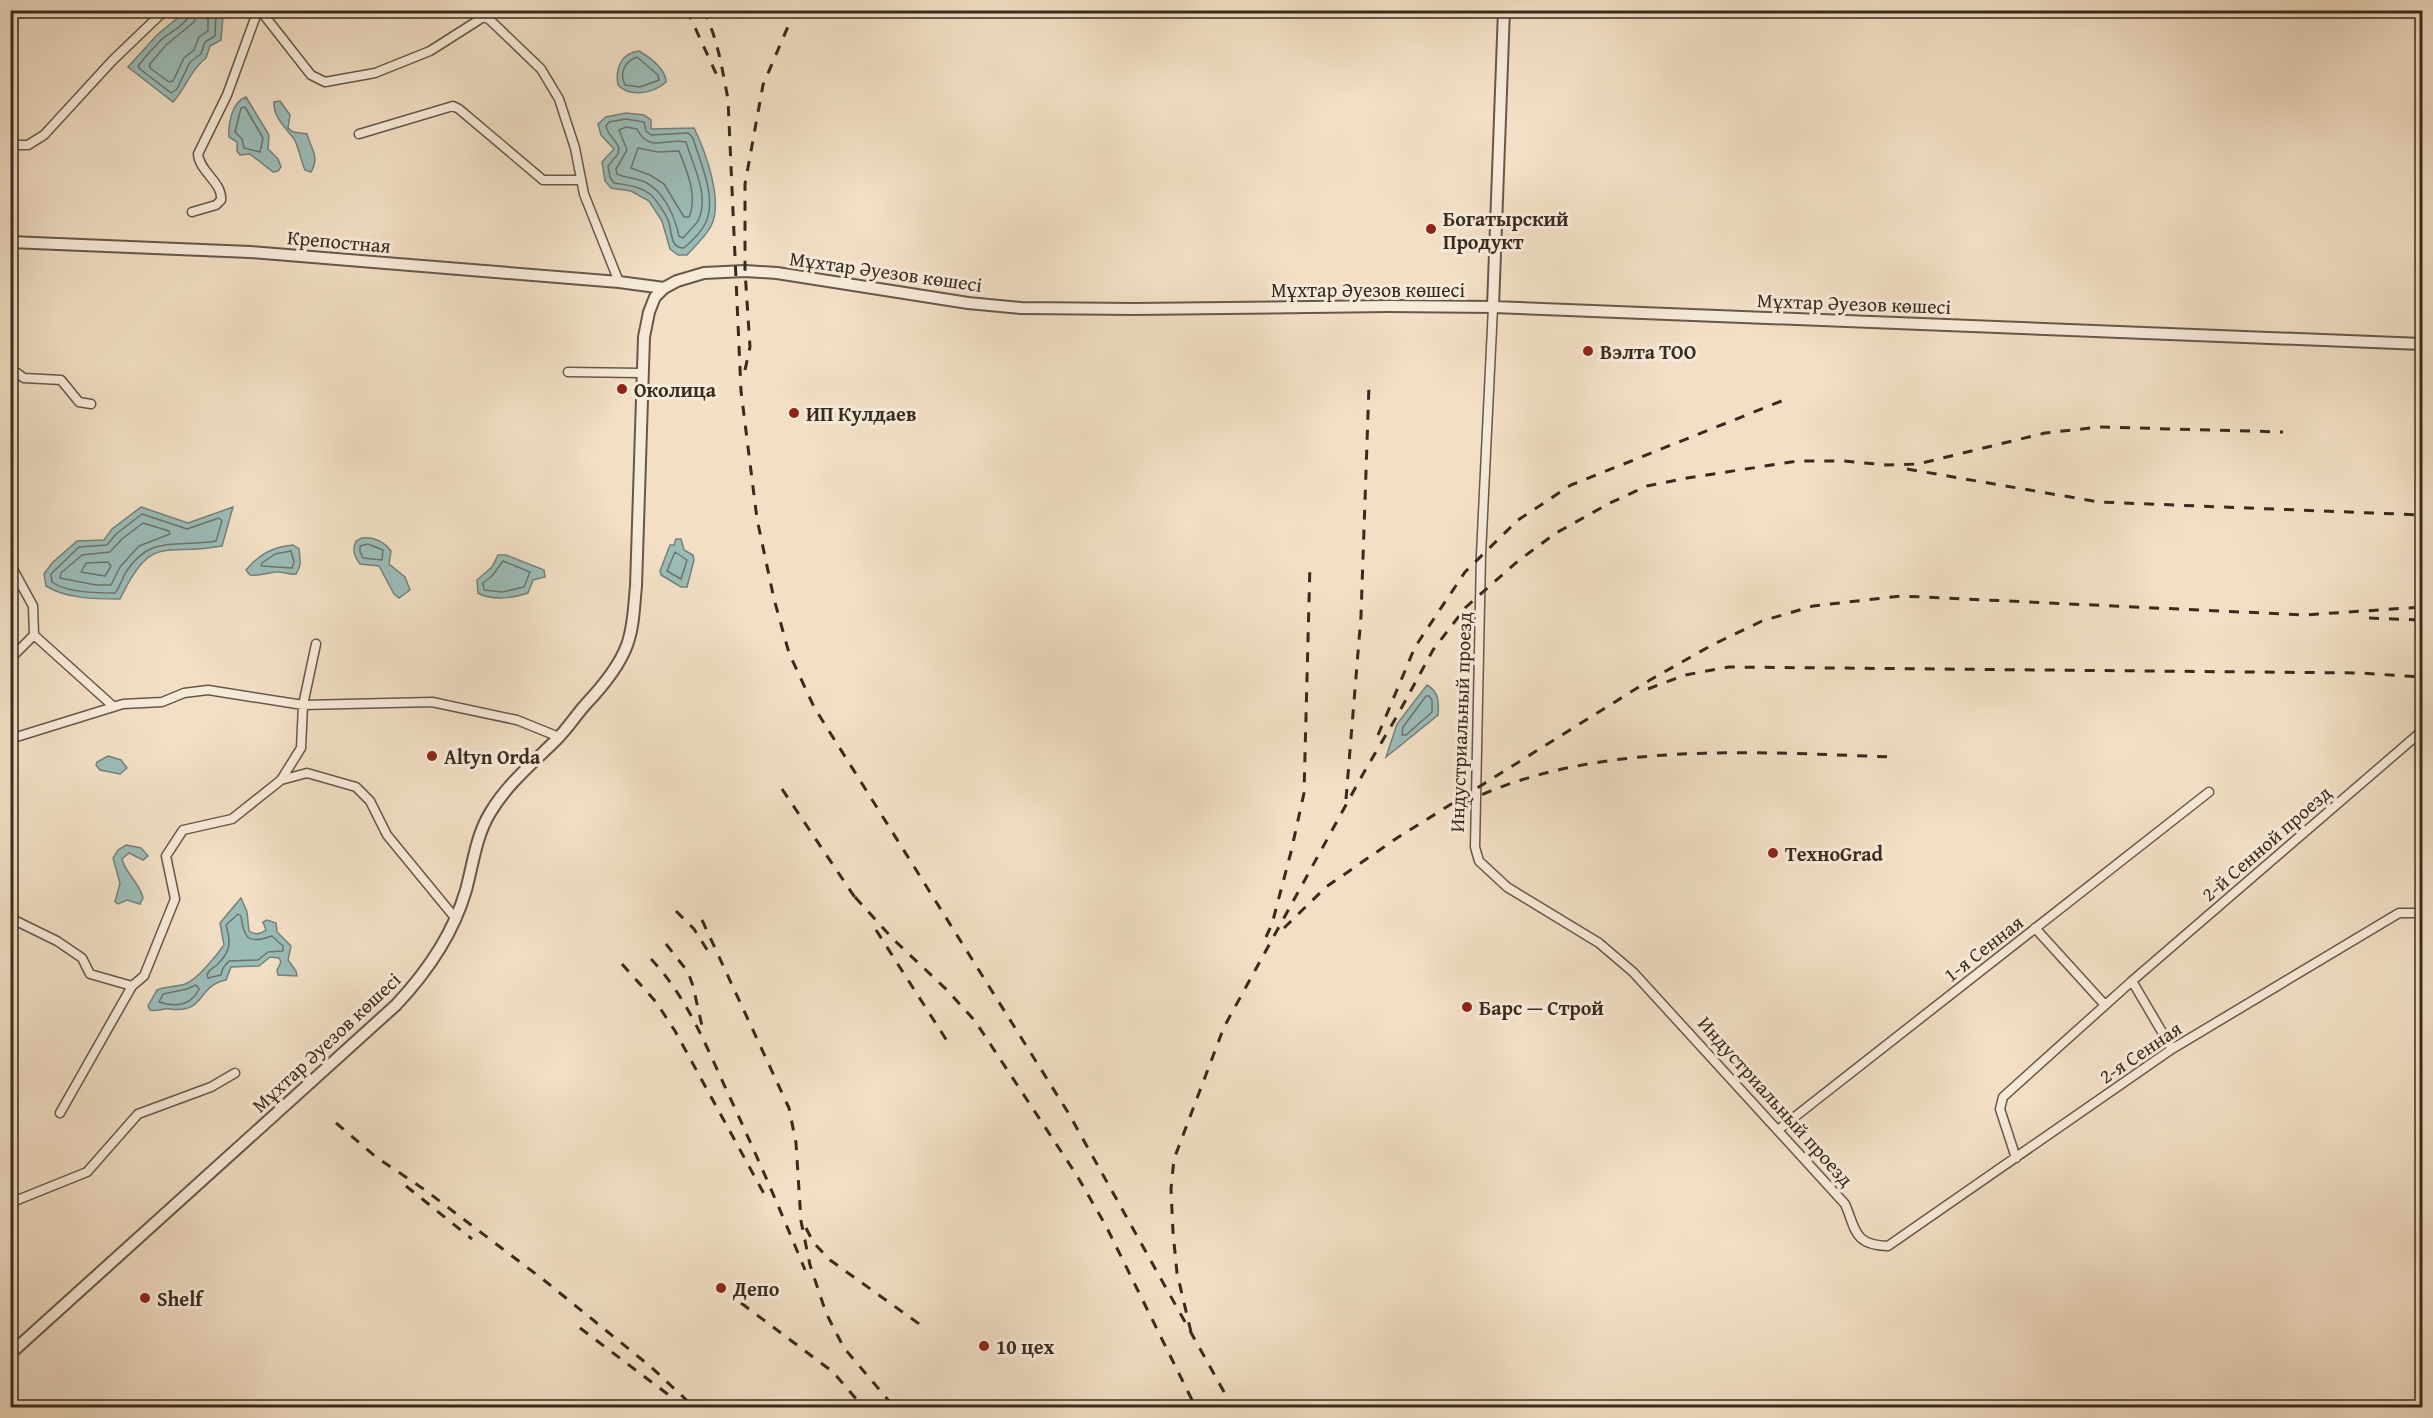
<svg xmlns="http://www.w3.org/2000/svg" width="2433" height="1418" font-family="'Gentium Book Plus',serif">
  <rect width="100%" height="100%" fill="#f2dfc5"/>
  <filter id="stains"><feTurbulence type="fractalNoise" baseFrequency=".00333" numOctaves="4"/><feColorMatrix values="0 0 0 0 .2 0 0 0 0 .09 0 0 0 0 .02 0 0 0 .5 -.17"/></filter>
  <radialGradient id="worn" r=".72"><stop offset=".6" stop-color="#630" stop-opacity="0"/><stop offset="1" stop-color="#630" stop-opacity=".3"/></radialGradient>
  <path fill="#9cbcb8" stroke="#74827a" stroke-width="1.5" d="M 187,10 L 221,11 L 223,15 L 221,40 L 210,46 L 206,58 C 191,69 186,88 173,102 L 128,67 L 157,35 Z
    M 639,51 C 649,57 666,69 666,82 C 654,93 630,98 618,85 C 615,69 621,53 639,51 Z
    M 246,97 L 269,135 L 268,149 L 278,159 L 281,167 L 278,171 L 273,172 L 250,154 L 240,155 L 237,151 L 237,142 L 229,137 C 228,123 232,102 246,97 Z
    M 280,101 L 290,115 L 288,128 L 293,132 L 307,134 C 311,149 320,157 311,172 L 305,170 C 302,164 297,142 294,139 C 286,128 273,117 274,102 Z
    M 626,113 L 644,115 L 651,120 L 651,129 L 694,128 C 705,150 724,202 711,226 C 706,236 695,246 687,255 L 678,255 L 670,249 L 662,221 L 649,201 L 631,191 L 611,188 L 605,181 L 602,162 L 614,149 L 601,135 L 598,124 L 606,117 Z
    M 141,507 L 188,523 L 233,507 L 222,546 C 163,557 152,532 120,599 C 95,599 67,599 46,586 L 44,574 L 52,563 L 77,541 L 104,540 L 112,529 Z
    M 362,538 C 374,537 384,542 391,551 L 389,564 L 405,577 L 410,590 L 399,598 L 394,594 L 379,566 L 360,564 C 354,556 352,550 356,541 Z
    M 676,539 L 681,539 L 684,550 L 693,555 L 694,560 L 687,587 L 681,587 L 661,575 L 660,571 L 670,545 L 674,545 Z
    M 293,545 L 299,549 C 300,559 302,566 296,574 C 288,575 283,571 276,572 C 267,573 259,576 250,575 L 246,570 C 259,554 273,547 293,545 Z
    M 498,555 L 506,555 L 544,570 L 545,577 L 533,580 L 528,593 C 514,598 491,601 478,593 L 477,580 L 492,567 Z
    M 1427,685 C 1439,692 1439,702 1438,715 L 1386,757 L 1397,724 Z
    M 108,756 L 121,760 L 127,768 L 120,774 L 100,770 L 96,765 L 97,762 Z
    M 126,845 L 141,848 L 148,856 L 143,860 L 129,853 L 122,859 C 125,873 140,883 143,898 L 140,904 L 127,900 L 118,904 L 115,902 L 120,883 L 113,858 L 118,850 Z
    M 241,898 L 247,912 L 249,931 C 255,935 260,935 266,930 L 263,922 L 267,920 L 276,923 L 277,932 L 291,946 L 288,960 L 296,971 L 297,976 L 278,975 L 277,970 L 281,962 L 279,958 L 270,957 L 259,966 L 231,967 L 226,980 C 196,986 206,1014 170,1009 C 162,1008 158,1012 150,1010 L 148,1006 L 157,990 C 166,986 176,987 185,984 C 197,980 217,955 224,945 L 220,923 Z"/>
  <g fill="none" stroke-linecap="round" stroke-linejoin="round">
    <path stroke="#6a746b" stroke-width="1.5" d="M 190,10 C 189,25 170,31 161,40 C 153,48 145,57 138,66 L 140,69 L 171,93 L 177,89 L 190,62 L 201,54 L 205,42 L 215,36 L 216,10
      M 198,10 L 194,22 L 166,45 L 150,64 L 150,68 L 169,82 L 173,81 L 184,58 L 194,50 L 199,37 L 208,31 L 208,10
      M 637,57 L 658,75 L 659,80 L 640,87 L 625,85 C 619,73 625,61 637,57 Z
      M 245,107 L 263,138 L 260,152 L 244,148 L 242,139 L 235,132 L 241,108 Z
      M 626,119 L 644,122 L 646,131 L 651,135 L 688,133 L 693,138 C 700,162 717,197 706,222 C 702,231 691,242 684,248 C 668,248 673,228 667,218 C 665,213 654,197 651,195 C 640,186 627,185 614,183 L 610,177 L 608,166 L 618,154 L 619,148 C 616,140 607,134 606,126 L 609,122 Z
      M 626,127 L 637,129 C 649,154 668,137 686,142 C 693,166 709,193 699,219 C 696,225 688,232 683,238 L 679,236 C 675,217 664,191 645,182 C 636,178 625,178 617,174 L 616,169 L 627,150 L 619,130 Z
      M 638,148 L 658,152 L 679,151 C 687,171 698,196 689,217 L 684,217 L 664,184 L 650,175 L 631,168 Z
      M 142,514 L 187,529 L 219,518 L 222,521 L 216,541 C 179,548 151,533 126,572 C 122,579 120,587 115,593 C 97,593 67,593 52,582 L 51,574 L 79,547 L 107,545 L 116,534 Z
      M 143,523 L 169,531 L 170,534 L 139,546 L 120,567 L 111,585 L 96,585 L 60,578 L 61,573 L 82,555 L 110,552 L 122,539 Z
      M 368,544 L 383,550 L 382,560 L 363,558 L 360,552 L 360,546 Z
      M 291,551 L 294,562 L 292,568 L 261,566 L 262,563 L 275,554 Z
      M 675,552 L 687,560 L 681,579 L 667,571 Z
      M 503,561 L 530,572 L 524,587 L 502,592 L 484,590 L 483,583 L 492,576 Z
      M 108,562 L 111,566 L 105,576 L 81,572 L 86,563 Z
      M 1426,696 L 1429,696 L 1432,700 L 1432,712 L 1406,735 L 1402,735 L 1403,727 Z
      M 238,914 L 241,916 C 244,940 249,944 272,936 L 283,946 L 283,951 L 268,952 L 258,960 L 229,961 L 223,968 L 221,975 L 208,978 L 207,975 C 209,969 212,969 217,965 C 231,951 231,943 226,925 Z
      M 196,985 L 199,989 C 191,1006 175,1007 159,1002 L 163,994 L 187,989 Z"/>
    <defs>
      <path id="minor" d="M 260,10 L 311,75 L 325,82 L 375,73 L 430,51 L 485,16
        M 477,10 L 491,21 L 541,69 L 559,99 L 575,148 L 584,194 L 619,282
        M 359,134 L 453,106 L 459,109 L 543,180 L 581,180
        M 10,145 L 28,145 L 44,135 L 112,61 L 165,10
        M 192,212 L 216,205 L 221,200 C 223,183 199,171 198,154 L 227,95 L 258,10
        M 1493,307 L 1481,555 L 1475,847 L 1479,861 L 1507,887 L 1599,943 L 1633,972 L 1845,1204 C 1856,1229 1853,1245 1888,1246 L 2172,1049 L 2399,913 L 2422,913
        M 10,368 L 24,378 L 61,380 L 79,402 L 91,404
        M 568,372 L 641,373
        M 10,564 L 33,606 L 34,635 L 10,659
        M 34,635 L 114,707
        M 10,739 L 123,704 L 162,702 L 184,693 L 208,690 L 303,705 L 432,702 L 517,720 L 559,737
        M 281,780 L 307,773 L 356,787 L 370,801 L 387,835 L 456,919
        M 10,918 L 57,941 L 82,958 L 90,974 L 132,986
        M 2035,928 L 2105,1005
        M 2172,1049 L 2132,981 L 2422,731
        M 60,1113 L 132,986 L 144,976 L 175,899 L 166,856 L 183,830 L 232,819 L 281,780 L 301,748 L 303,705 L 316,644
        M 1778,1130 L 2209,792
        M 2016,1158 L 2000,1109 L 2003,1097 L 2132,981
        M 10,1203 L 87,1172 L 138,1114 L 211,1087 L 235,1073"/>
      <path id="tertiary" d="M 10,242 L 250,252 L 619,282 L 664,288
        M 1493,307 L 1504,10
        M 10,1354 L 396,1005 C 427,972 453,935 466,890 C 473,864 476,836 490,813 C 507,784 534,762 557,739 C 568,728 576,715 586,704 C 602,687 619,667 627,645 C 634,626 634,605 636,586 L 644,337 L 649,312 L 655,297 L 664,288 L 677,281 L 704,273 L 745,271 L 777,273 L 968,303 L 1021,308 L 1135,309 L 1389,306 L 1493,307 L 2422,344"/>
    </defs>
    <use href="#minor" stroke="#665848" stroke-width="11"/>
    <use href="#tertiary" stroke="#665848" stroke-width="14"/>
    <use href="#minor" stroke="#f7ead9" stroke-width="8"/>
    <use href="#tertiary" stroke="#f7ead9" stroke-width="10"/>
    <path stroke="#382b1e" stroke-width="3" stroke-dasharray="10 10" stroke-linecap="butt" d="M 687,10 L 719,80
      M 703,10 C 718,38 722,69 728,99 L 741,391 L 757,519 L 774,599 L 789,653 L 814,707 L 1069,1114 L 1233,1408
      M 745,370 L 750,347 L 745,271 L 745,184 L 763,85 L 795,10
      M 1907,469 L 2099,502 L 2422,515
      M 2369,618 L 2422,620
      M 1648,689 L 1685,675 L 1729,667 L 2359,673 L 2422,677
      M 1378,735 L 1415,647 L 1465,572 L 1518,520 L 1571,485 L 1789,398
      M 782,789 L 860,905
      M 1346,799 L 1361,616 L 1369,385
      M 1464,803 C 1590,740 1754,752 1891,757
      M 855,897 L 893,939 L 947,990 L 975,1021 L 1076,1174 L 1106,1226 L 1196,1408
      M 676,911 L 694,929 L 711,956
      M 702,920 L 789,1108 L 796,1143 L 801,1221 L 810,1265 L 826,1313 L 844,1348 L 895,1408
      M 1284,928 L 1326,887 L 1397,838 L 1650,680 L 1712,645 L 1762,621 L 1813,606 L 1901,596 L 2305,615 L 2422,607
      M 876,930 L 949,1044
      M 1266,937 L 1272,924 L 1291,852 L 1304,793 L 1310,563
      M 666,944 L 688,972 L 693,986 L 702,1026
      M 651,959 C 686,996 705,1043 726,1089 C 754,1149 780,1209 805,1270
      M 622,964 L 656,1002 L 675,1031 L 768,1201
      M 336,1123 L 376,1157 L 425,1190 L 545,1281 L 651,1367 L 695,1408
      M 406,1186 L 472,1239
      M 806,1228 L 813,1242 L 830,1260 L 922,1326
      M 741,1303 L 833,1372 L 864,1408
      M 580,1328 L 678,1402
      M 1191,1332 L 1177,1273 L 1173,1232 L 1171,1189 L 1174,1159 L 1224,1027 L 1363,774 L 1397,716 L 1433,650 L 1466,607 L 1518,561 L 1556,533 L 1610,503 L 1647,486 L 1687,478 L 1798,461 L 1844,461 L 1887,465 L 1918,464 L 2045,433 L 2100,427 L 2283,432"/>
  </g>
  <g fill="#8f2418" stroke="#f7ead9" stroke-width="2">
    <circle cx="1431" cy="229" r="6"/>
    <circle cx="1588" cy="351" r="6"/>
    <circle cx="622" cy="389" r="6"/>
    <circle cx="794" cy="413" r="6"/>
    <circle cx="432" cy="756" r="6"/>
    <circle cx="1773" cy="853" r="6"/>
    <circle cx="1467" cy="1007" r="6"/>
    <circle cx="721" cy="1288" r="6"/>
    <circle cx="145" cy="1298" r="6"/>
    <circle cx="984" cy="1346" r="6"/>
  </g>
  <g text-anchor="middle" dominant-baseline="central" stroke-width="6" stroke-linejoin="round" paint-order="stroke">
    <g font-size="20" font-weight="bold" fill="#382b1e" stroke="#f7ead9" text-anchor="start">
      <text x="1443" y="218">Богатырский<tspan x="1443" dy="23">Продукт</tspan></text>
      <text x="1600" y="351">Вэлта ТОО</text>
      <text x="634" y="389">Околица</text>
      <text x="806" y="413">ИП Кулдаев</text>
      <text x="444" y="756">Altyn Orda</text>
      <text x="1785" y="853">ТехноGrad</text>
      <text x="1479" y="1007">Барс — Строй</text>
      <text x="733" y="1288">Депо</text>
      <text x="157" y="1298">Shelf</text>
      <text x="996" y="1346">10 цех</text>
    </g>
    <g font-size="20" fill="#382b1e" stroke="#f7ead9">
      <text transform="translate(339 241) rotate(5)">Крепостная</text>
      <text transform="translate(886 271) rotate(8)">Мұхтар Әуезов көшесі</text>
      <text x="1368" y="289">Мұхтар Әуезов көшесі</text>
      <text transform="translate(1854 303) rotate(2)">Мұхтар Әуезов көшесі</text>
      <text transform="translate(1460 722) rotate(-88)">Индустриальный проезд</text>
      <text transform="translate(2266 843) rotate(-41)">2-й Сенной проезд</text>
      <text transform="translate(1983 948) rotate(-38)">1-я Сенная</text>
      <text transform="translate(326 1042) rotate(-43)">Мұхтар Әуезов көшесі</text>
      <text transform="translate(2140 1052) rotate(-34)">2-я Сенная</text>
      <text transform="translate(1776 1101) rotate(48)">Индустриальный проезд</text>
    </g>
  </g>
  <rect width="2433" height="1418" fill="none" stroke="#f2dfc5" stroke-width="36"/>
  <rect x="12" y="12" width="2409" height="1394" fill="none" stroke="#382b1e" stroke-width="3"/>
  <rect x="18" y="18" width="2397" height="1382" fill="none" stroke="#382b1e" stroke-width="1.5"/>
  <rect width="100%" height="100%" filter="url(#stains)"/>
  <rect width="100%" height="100%" fill="url(#worn)"/>
</svg>
